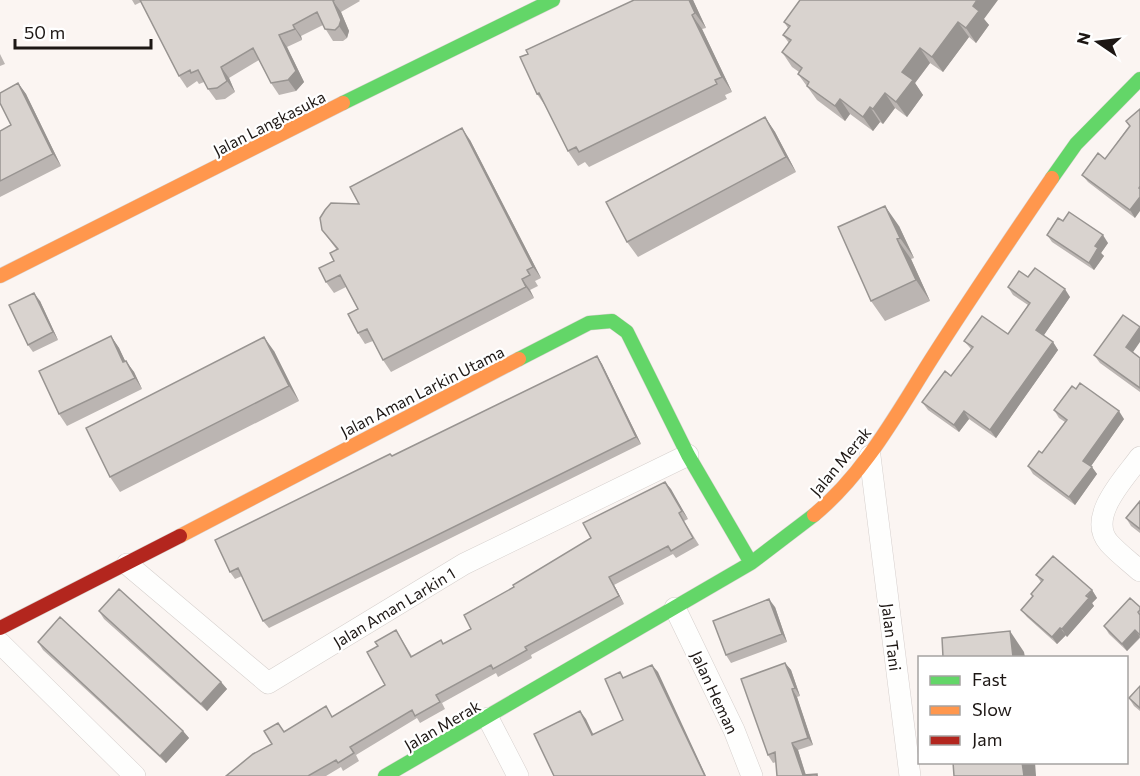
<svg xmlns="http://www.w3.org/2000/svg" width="1140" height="776" font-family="Commissioner,sans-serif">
  <rect width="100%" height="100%" fill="#fbf5f2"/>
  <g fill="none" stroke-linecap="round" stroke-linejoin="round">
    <defs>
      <path id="street" d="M 870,456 L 910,776
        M 1140,457 C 1125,478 1086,517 1109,543 C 1118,553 1130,562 1140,571
        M 127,564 L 268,683 L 464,564 L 688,455
        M 675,608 L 734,730 L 752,776
        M 0,643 L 135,776
        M 488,718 L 518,776"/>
      <path id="fast" d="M 343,103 L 553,0
        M 1052,178 L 1076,144 L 1140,79
        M 519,359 L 589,323 L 612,321 L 627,332 L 688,455 L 751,563
        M 385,776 L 751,563 L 814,515"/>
      <path id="slow" d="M 0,276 L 343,103
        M 814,515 C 865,473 897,413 932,358 C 971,297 1011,238 1052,178
        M 180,536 L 519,359"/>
      <path id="jam" d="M 0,628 L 180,536"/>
    </defs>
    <use href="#street" stroke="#d6d0cd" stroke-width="22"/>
    <use href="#fast" stroke="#d6d0cd" stroke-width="15"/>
    <use href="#slow" stroke="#d6d0cd" stroke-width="15"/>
    <use href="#jam" stroke="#d6d0cd" stroke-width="15"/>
    <use href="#street" stroke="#fefefd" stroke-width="21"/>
    <use href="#fast" stroke="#63d668" stroke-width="14"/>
    <use href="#slow" stroke="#ff974d" stroke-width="14"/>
    <use href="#jam" stroke="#b3261e" stroke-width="14"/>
  </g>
  <path fill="#bbb5b2" d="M 132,0 L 359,0 L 360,1 L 341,12 L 349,31 L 347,38 L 343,41 L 333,41 L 323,25 L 301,36 L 302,40 L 287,47 L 304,82 L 296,91 L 279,95 L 271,83 L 259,60 L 229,78 L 235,92 L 225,99 L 216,100 L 208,89 L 204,82 L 199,84 L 197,81 L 187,88 L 179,76 L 141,2 L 135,5 Z
    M 634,0 L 693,0 L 706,28 L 702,29 L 732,92 L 725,95 L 727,99 L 589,167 L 585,162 L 578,166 L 568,151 L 546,107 L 537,94 Z
    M 984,19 L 989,25 L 976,43 L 969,37 L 943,72 L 930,63 L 915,83 L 923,95 L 907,117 L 895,108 L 883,124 L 880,122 L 873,131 L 850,114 L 845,121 L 817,100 L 798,74 L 799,72 L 792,67 L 782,52 L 789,43 L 783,35 L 788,28 L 784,22 Z
    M 0,54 L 5,64 L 0,66 Z
    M 18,83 L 26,94 L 61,166 L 0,197 L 0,131 L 11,125 Z
    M 1140,109 L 1135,218 L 1088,182 L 1082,175 L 1105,159 L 1129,126 Z
    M 765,117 L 775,132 L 796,172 L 638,257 L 627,242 Z
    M 470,140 L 541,278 L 535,281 L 538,286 L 530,290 L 534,298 L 391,372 L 383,360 L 373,341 L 365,344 L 358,333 L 358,309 L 346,287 L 334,293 L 326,282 L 337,250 L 322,230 L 359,204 Z
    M 1063,221 L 1108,243 L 1101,253 L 1104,256 L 1094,270 L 1052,242 L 1047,235 Z
    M 899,226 L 914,258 L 911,259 L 930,301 L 885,321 L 871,301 Z
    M 1028,277 L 1070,297 L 1043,336 L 1053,342 L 1058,350 L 996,438 L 969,419 L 959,432 L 928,410 L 922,402 L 951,376 L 971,349 L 964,341 L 1008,334 L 1028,305 L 1013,295 L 1008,287 Z
    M 40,301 L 58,340 L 33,352 L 28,345 Z
    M 111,336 L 119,348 L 125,361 L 134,372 L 142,389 L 67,426 L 59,414 Z
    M 274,351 L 299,401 L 120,492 L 110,477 Z
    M 1133,352 L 1140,358 L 1140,392 L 1100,363 L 1094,355 Z
    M 597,356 L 602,364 L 641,444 L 269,628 L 263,621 L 242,576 L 235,579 L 230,572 L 392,456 Z
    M 1054,410 L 1124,419 L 1091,466 L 1097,474 L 1075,505 L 1033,474 L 1028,466 L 1042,453 L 1065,422 L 1059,418 Z
    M 665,482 L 688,519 L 684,521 L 699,545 L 676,558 L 673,554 L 614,585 L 624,604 L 531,655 L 532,658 L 498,677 L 496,673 L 442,703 L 445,709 L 420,723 L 417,718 L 356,755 L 359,761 L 343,771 L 341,767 L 326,776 L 226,776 L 272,744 L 284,731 L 333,716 L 385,685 L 378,646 L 396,630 L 412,656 L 444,644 L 471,629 L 514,587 L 591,538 Z
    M 1140,501 L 1140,533 L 1131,526 L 1126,518 Z
    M 1036,575 L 1092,590 L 1097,598 L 1092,603 L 1094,606 L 1067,637 L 1066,635 L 1057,644 L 1027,617 L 1021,610 L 1033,597 L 1031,594 L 1041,582 Z
    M 775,607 L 787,642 L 731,663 L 726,655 Z
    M 1140,607 L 1140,638 L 1127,651 L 1109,634 L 1104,626 Z
    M 99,611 L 221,682 L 227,689 L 207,711 L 104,619 Z
    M 38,642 L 183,731 L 189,738 L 166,763 L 43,650 Z
    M 785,663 L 791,670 L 800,696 L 797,697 L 813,745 L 798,750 L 806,775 L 817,774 L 818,776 L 777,776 L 776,762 L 773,763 L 768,755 Z
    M 1140,686 L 1140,711 L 1134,706 L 1129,698 Z"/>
  <path fill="#989491" d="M 689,0 L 693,0 L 706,28 L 695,13 Z
    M 977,0 L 998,0 L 984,19 L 989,25 L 976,43 L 966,28 L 973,6 Z
    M 333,1 L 341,12 L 349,31 L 347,38 L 339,26 Z
    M 692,15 L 702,29 L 732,92 L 722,77 Z
    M 958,22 L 969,37 L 943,72 L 932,57 Z
    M 293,25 L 301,36 L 302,40 L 295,29 Z
    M 279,35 L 287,47 L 304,82 L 296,91 L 288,80 Z
    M 920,48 L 930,63 L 915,83 L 923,95 L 907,117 L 896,102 L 902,72 Z
    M 221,67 L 229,78 L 235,92 L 227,81 Z
    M 18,83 L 26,94 L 61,166 L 53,154 Z
    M 885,93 L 895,108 L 883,124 L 873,109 Z
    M 840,99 L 850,114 L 845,121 L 835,106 Z
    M 870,107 L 880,122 L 873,131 L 863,117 Z
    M 765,117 L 775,132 L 796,172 L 786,157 Z
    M 462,128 L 470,140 L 541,278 L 533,267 Z
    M 1140,197 L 1140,211 L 1135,218 L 1130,210 Z
    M 885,206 L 899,226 L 914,258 L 900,238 Z
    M 1103,235 L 1108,243 L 1101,253 L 1104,256 L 1094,270 L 1089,263 L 1095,246 Z
    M 897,239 L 911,259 L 930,301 L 916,280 Z
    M 522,279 L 530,290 L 534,298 L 526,287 Z
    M 1065,289 L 1070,297 L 1042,338 L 1036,330 Z
    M 34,293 L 40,301 L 58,340 L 53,332 Z
    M 1140,327 L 1140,342 L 1131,355 L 1126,347 Z
    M 111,336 L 119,348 L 131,373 L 123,362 Z
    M 264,337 L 274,351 L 299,401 L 289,386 Z
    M 1053,342 L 1058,350 L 996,438 L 990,430 Z
    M 597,356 L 602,364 L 641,444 L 636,437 Z
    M 126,361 L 134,372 L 142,389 L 135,378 Z
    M 964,411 L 969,419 L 959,432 L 954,425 Z
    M 1119,411 L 1124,419 L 1089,469 L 1083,461 Z
    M 1092,467 L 1097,474 L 1075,505 L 1069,497 Z
    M 665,482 L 671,489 L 688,519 L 682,511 Z
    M 609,577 L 614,585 L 624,604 L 619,596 Z
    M 1092,590 L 1097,598 L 1092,603 L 1094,606 L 1067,637 L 1062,629 Z
    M 769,599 L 775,607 L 787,642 L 782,634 Z
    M 1060,628 L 1066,635 L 1057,644 L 1052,637 Z
    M 1135,630 L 1140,637 L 1127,651 L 1122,644 Z
    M 1010,631 L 1024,652 L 1025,657 L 1013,657 Z
    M 785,663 L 791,670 L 800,696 L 795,688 Z
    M 652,665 L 658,672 L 706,776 L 705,776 Z
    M 221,682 L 227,689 L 207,711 L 201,704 Z
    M 792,689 L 797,697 L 813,745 L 808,738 Z
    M 580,711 L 586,719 L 597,742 L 592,735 Z
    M 183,731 L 189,738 L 166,763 L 160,756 Z
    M 792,743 L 798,750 L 806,776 L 804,776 Z
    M 1022,762 L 1035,762 L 1036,776 L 1024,776 Z"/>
  <path fill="#d9d3cf" stroke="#989491" stroke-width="1.5" d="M 140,0 L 334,0 L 333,1 L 341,20 L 339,26 L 335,30 L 325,29 L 317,12 L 293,25 L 295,29 L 279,35 L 296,71 L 288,80 L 271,83 L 253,48 L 221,67 L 227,81 L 217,88 L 208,89 L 198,70 L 191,73 L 190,70 L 179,76 Z
    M 634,0 L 689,0 L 695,13 L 692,15 L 722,77 L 715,80 L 717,84 L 579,152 L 576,147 L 568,151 L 539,93 L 537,94 L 520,57 L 528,54 L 526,50 Z
    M 800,0 L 977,0 L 973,6 L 979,11 L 966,28 L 958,22 L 932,57 L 920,48 L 902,72 L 913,80 L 896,102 L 885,93 L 873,109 L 870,107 L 863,117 L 840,99 L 835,106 L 807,86 L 809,82 L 798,74 L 802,68 L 782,52 L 791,40 L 783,35 L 790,26 L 784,22 Z
    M 18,83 L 53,154 L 0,181 L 0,131 L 11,125 L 0,103 L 0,93 Z
    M 1140,109 L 1140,186 L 1139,188 L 1140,189 L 1140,197 L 1130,210 L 1082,175 L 1098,153 L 1105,159 L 1130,126 L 1126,121 Z
    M 765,117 L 786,157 L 627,242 L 606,202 Z
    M 462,128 L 533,267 L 527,270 L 530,275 L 522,279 L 526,287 L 383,360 L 367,329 L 358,333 L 348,314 L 358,309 L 340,275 L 326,282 L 319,268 L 334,261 L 330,253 L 338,249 L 322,230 L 320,218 L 325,210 L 331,203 L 359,204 L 350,187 Z
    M 885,206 L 900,238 L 897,239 L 916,280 L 871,301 L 838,227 Z
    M 1069,212 L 1103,235 L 1095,246 L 1098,248 L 1089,263 L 1047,235 L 1058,218 L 1063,221 Z
    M 1035,268 L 1065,289 L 1036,330 L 1053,342 L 990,430 L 964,411 L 954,425 L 922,402 L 945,371 L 951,376 L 973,347 L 964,341 L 982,316 L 1008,334 L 1030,303 L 1008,287 L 1019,271 L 1028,277 Z
    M 34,293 L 53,332 L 28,345 L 9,305 Z
    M 1123,315 L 1140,327 L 1126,347 L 1140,358 L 1140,388 L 1094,355 Z
    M 111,336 L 123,362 L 126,361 L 135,378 L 59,414 L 39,371 Z
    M 264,337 L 289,386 L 110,477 L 86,428 Z
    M 597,356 L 636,437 L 263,621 L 238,568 L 230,572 L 215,540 L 390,454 L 392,456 Z
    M 1080,383 L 1119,411 L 1083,461 L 1092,467 L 1069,497 L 1028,466 L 1039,451 L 1042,453 L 1067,420 L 1054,410 L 1072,386 L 1076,389 Z
    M 665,482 L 682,511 L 679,513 L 693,538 L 671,551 L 668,546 L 609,577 L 619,596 L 525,647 L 527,650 L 493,669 L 491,665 L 436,695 L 440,702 L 415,716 L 412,710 L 350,747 L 354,753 L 338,763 L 336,760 L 308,776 L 226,776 L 253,754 L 272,744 L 264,731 L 278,723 L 284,732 L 326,706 L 332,717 L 385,685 L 367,652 L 378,646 L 375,642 L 396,630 L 411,657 L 441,640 L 443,644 L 471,629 L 464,615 L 514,587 L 513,585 L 591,538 L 583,523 Z
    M 1140,501 L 1140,529 L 1126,518 Z
    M 1053,556 L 1092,590 L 1086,596 L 1089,598 L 1062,629 L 1060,628 L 1052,637 L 1021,610 L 1033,596 L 1031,594 L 1043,580 L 1036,575 Z
    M 119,589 L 221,682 L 201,704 L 99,611 Z
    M 1130,598 L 1140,607 L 1140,610 L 1138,612 L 1140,615 L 1140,635 L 1135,630 L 1122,644 L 1104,626 Z
    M 769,599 L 782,634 L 726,655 L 713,621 Z
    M 60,617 L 183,731 L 160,756 L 38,642 Z
    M 1010,631 L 1013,657 L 943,657 L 942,638 Z
    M 785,663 L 795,688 L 792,689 L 808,738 L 792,743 L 803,775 L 817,774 L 817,776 L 777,776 L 775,752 L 768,755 L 741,679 Z
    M 652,665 L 705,776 L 554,776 L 534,734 L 580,711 L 592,735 L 623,720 L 605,679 L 620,672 L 623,678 Z
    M 1140,686 L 1140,708 L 1129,698 Z
    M 953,762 L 1022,762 L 1024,776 L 954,776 Z"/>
  <g text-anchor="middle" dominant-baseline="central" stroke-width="4.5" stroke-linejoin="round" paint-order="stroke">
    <g font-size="16" fill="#1d1714" stroke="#fff">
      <text transform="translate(269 123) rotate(-27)">Jalan Langkasuka</text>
      <text transform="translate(422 391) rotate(-27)">Jalan Aman Larkin Utama</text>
      <text transform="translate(840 461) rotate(-50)">Jalan Merak</text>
      <text transform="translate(394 607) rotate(-31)">Jalan Aman Larkin 1</text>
      <text transform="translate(892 637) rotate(83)">Jalan Tani</text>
      <text transform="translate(715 692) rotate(65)">Jalan Heman</text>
      <text transform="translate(442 725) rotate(-30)">Jalan Merak</text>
    </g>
  </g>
  <rect x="918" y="656" width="210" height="108" fill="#ffffff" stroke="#a5a2a1" stroke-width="1.5"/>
  <rect x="930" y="676" width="30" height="9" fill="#63d668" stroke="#a5a2a1" stroke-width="1.5"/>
  <text x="972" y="686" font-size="18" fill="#1d1714">Fast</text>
  <rect x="930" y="706" width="30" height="9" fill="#ff974d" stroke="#a5a2a1" stroke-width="1.5"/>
  <text x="972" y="716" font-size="18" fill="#1d1714">Slow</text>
  <rect x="930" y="736" width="30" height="9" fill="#b3261e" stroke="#a5a2a1" stroke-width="1.5"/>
  <text x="972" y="746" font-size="18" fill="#1d1714">Jam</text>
  <g transform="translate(1098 42) rotate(284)" stroke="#ffffff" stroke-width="4.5" paint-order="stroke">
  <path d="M0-4.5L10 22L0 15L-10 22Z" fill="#1d1714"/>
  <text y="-9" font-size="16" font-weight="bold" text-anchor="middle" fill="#1d1714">N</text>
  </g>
  <path d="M15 39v9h136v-9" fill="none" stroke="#1d1714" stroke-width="3"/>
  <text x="24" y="39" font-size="18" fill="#1d1714" stroke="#ffffff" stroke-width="4.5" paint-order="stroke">50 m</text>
</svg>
